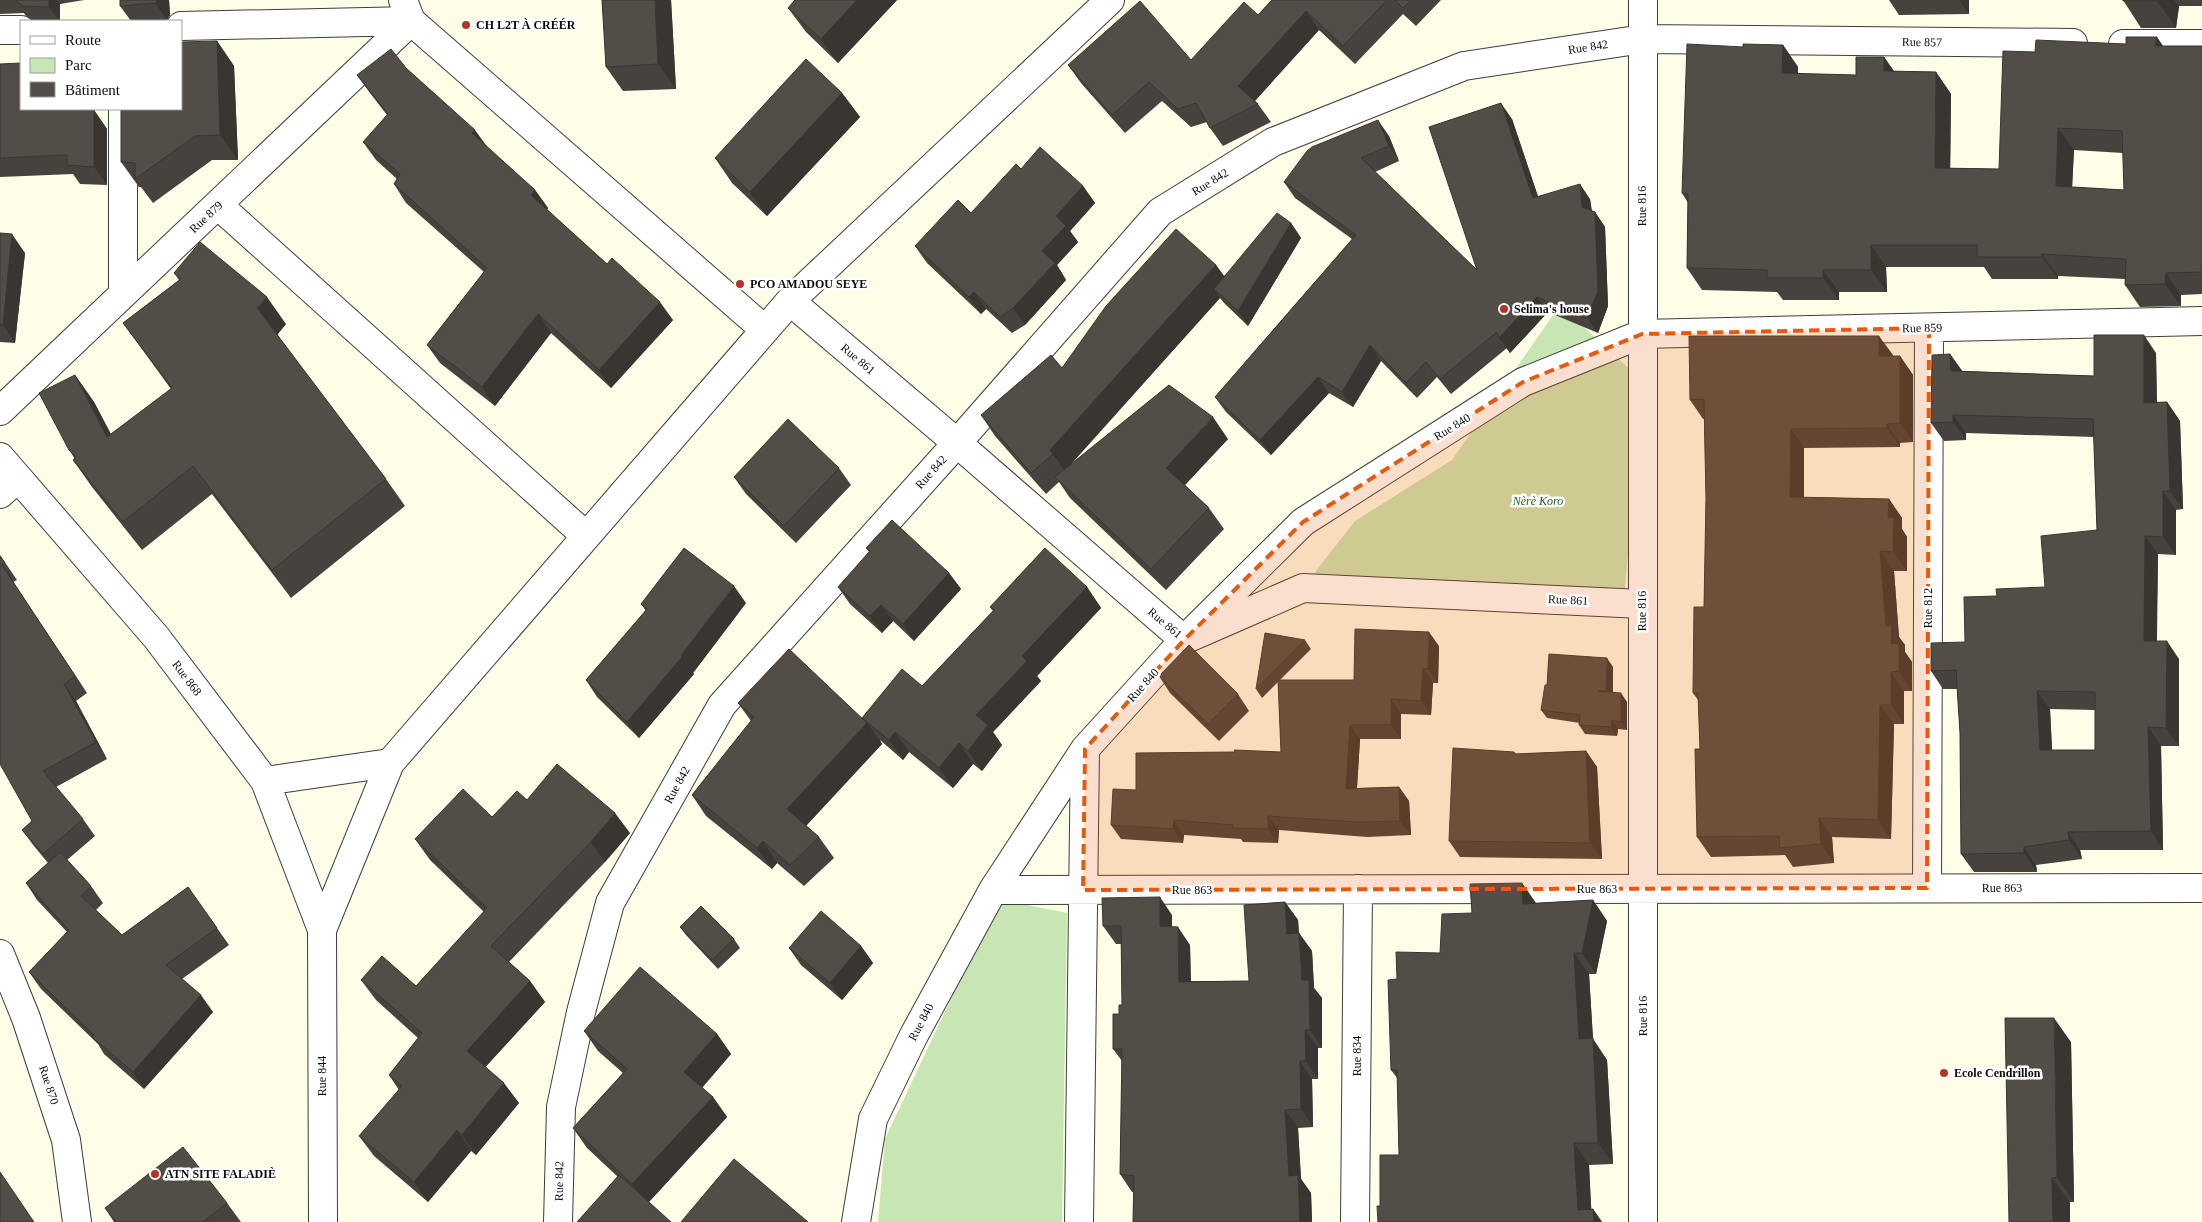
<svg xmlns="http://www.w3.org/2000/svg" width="2202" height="1222" font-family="'Times New Roman',serif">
  <rect width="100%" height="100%" fill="#fefde8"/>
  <path fill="#c8e6b4" d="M 1560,305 L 1639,378 L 1638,438 L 1624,599 L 1302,589 L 1355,521 L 1452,460 Z
    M 998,899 L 1067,913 L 1062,1222 L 878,1222 L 885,1139 Z"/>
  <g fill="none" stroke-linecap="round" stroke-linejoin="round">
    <defs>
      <path id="minor" d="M 403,0 L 411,21 L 765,330
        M 181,26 L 411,21
        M 0,30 L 21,30
        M 2123,44 L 2202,44
        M 218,205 L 586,536
        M 123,294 L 123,109
        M 790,301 L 957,443 L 1184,640 L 1303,588 L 1642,604
        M 0,411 L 411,21
        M 0,457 L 156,637 L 265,781 L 322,930 L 323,1222
        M 0,494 L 18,478
        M 265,781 L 390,763
        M 1927,888 L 1929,328
        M 993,890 L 2202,888
        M 322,930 L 390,763 L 790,301 L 1110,0
        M 0,954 L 26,1018 L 66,1140 L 77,1222
        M 558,1222 L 561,1107 L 581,1012 L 610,903 L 722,705 L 957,443 L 1160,212 L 1273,142 L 1464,66 L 1643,39 L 2073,43
        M 856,1222 L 873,1119 L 914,1035 L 993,890 L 1085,749 L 1184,640 L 1303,522 L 1523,382 L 1642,334 L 2202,321
        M 1079,1222 L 1085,749
        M 1355,1222 L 1358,889
        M 1643,1222 L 1643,0"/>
    </defs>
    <use href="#minor" stroke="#3d3d3d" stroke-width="30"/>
    <use href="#minor" stroke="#fff" stroke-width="28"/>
  </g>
  <path fill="#47423d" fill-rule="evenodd" d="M 0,0 L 84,0 L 60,4 L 60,21 L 33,21 L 25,15 L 24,13 L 0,14 Z
    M 169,0 L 170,15 L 167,20 L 152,21 L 131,21 L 120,6 Z
    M 602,0 L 671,0 L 676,89 L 623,91 L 606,67 Z
    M 795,0 L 897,0 L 838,63 L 806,32 L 788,8 Z
    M 1272,0 L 1441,0 L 1416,26 L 1403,14 L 1355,64 L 1319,30 L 1255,101 L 1258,104 L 1271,122 L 1223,146 L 1210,128 L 1207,122 L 1191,127 L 1162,101 L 1125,133 L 1081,83 L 1068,65 L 1191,60 L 1258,15 Z
    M 1889,0 L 1969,0 L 1969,14 L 1899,15 Z
    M 2123,0 L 2202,0 L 2202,6 L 2179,6 L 2176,28 L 2141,28 Z
    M 217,41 L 234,66 L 238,160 L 212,160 L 153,203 L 141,187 L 139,187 L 121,162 L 181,109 Z
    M 1783,45 L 1798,67 L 1798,74 L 1856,75 L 1884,57 L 1894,71 L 1936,72 L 1951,94 L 1950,168 L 1999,169 L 2035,52 L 2163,46 L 2202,46 L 2202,294 L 2181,295 L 2181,306 L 2140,307 L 2125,285 L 2125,279 L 2058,276 L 2058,279 L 1992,279 L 1984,267 L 1886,267 L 1887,292 L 1839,292 L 1839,300 L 1783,300 L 1777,292 L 1702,290 L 1687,268 L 1688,203 L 1682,193 L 1743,47 ZM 2074,150 L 2123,153 L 2124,190 L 2072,187 Z
    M 0,64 L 21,109 L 94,110 L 107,129 L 107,185 L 80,184 L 73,174 L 0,177 Z
    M 406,68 L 486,146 L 535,190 L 548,208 L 547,210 L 607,264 L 673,320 L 611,388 L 551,333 L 495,406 L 440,363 L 427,345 L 484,272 L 406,203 L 394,184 L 397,179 L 376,160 L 363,142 L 387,115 L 370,93 L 357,75 Z
    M 842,93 L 860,117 L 767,216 L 732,183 L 715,158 Z
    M 1512,119 L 1538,197 L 1590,199 L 1592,211 L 1595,212 L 1605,227 L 1608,306 L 1598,333 L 1548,312 L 1510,353 L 1507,348 L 1451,394 L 1437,377 L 1417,398 L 1381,361 L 1353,407 L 1329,393 L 1271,455 L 1226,412 L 1215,397 L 1352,239 L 1295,198 L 1284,182 L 1389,136 L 1399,161 L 1375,172 L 1477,270 Z
    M 1021,169 L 1083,186 L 1095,203 L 1070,231 L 1078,242 L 1057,265 L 1066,280 L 1025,325 L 1012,333 L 986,309 L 981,314 L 927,263 L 915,246 L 971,213 Z
    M 1291,223 L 1301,238 L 1248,326 L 1224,303 L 1220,298 L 1069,466 L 1228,439 L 1185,485 L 1209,508 L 1224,529 L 1166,590 L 1070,498 L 1059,482 L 1046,494 L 995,436 L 981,415 L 1062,368 L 1216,265 L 1224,276 Z
    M 0,233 L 25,253 L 15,343 L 0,342 Z
    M 174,273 L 286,324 L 277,335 L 386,479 L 405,506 L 291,598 L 212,494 L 142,550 L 92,487 L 73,460 L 75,459 L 69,450 L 75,375 L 94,402 L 111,434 L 171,389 L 123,323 L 179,280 Z
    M 2156,353 L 2157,403 L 2167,402 L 2180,421 L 2183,509 L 2176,510 L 2176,555 L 2158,554 L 2157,641 L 2179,659 L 2179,746 L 2161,746 L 2163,850 L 2080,850 L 2082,859 L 2036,865 L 2037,872 L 1974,872 L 1961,854 L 1960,733 L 1957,689 L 1943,689 L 1931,671 L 1965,642 L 1997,596 L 2045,587 L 2097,530 L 2094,437 L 1966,433 L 1966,440 L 1944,441 L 1931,423 L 1950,354 L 1962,371 L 2094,376 ZM 2050,709 L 2095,710 L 2095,750 L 2052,750 Z
    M 1893,355 L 1893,356 L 1900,356 L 1913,375 L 1913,442 L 1900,443 L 1900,447 L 1804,448 L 1804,497 L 1889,499 L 1902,518 L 1902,529 L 1907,537 L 1907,571 L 1894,571 L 1899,637 L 1905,645 L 1905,652 L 1912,662 L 1912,691 L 1904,691 L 1904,724 L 1894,724 L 1891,839 L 1832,837 L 1834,863 L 1793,867 L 1785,855 L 1711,857 L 1697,837 L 1700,749 L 1698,700 L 1693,693 L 1704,607 L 1706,499 L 1704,419 L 1703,419 L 1690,400 Z
    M 839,468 L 851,485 L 796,543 L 746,494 L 734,477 Z
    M 866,548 L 949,573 L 961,589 L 914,641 L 893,621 L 882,633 L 850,604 L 838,587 L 869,552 Z
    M 0,555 L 17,580 L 13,582 L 87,693 L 76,701 L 107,759 L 56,787 L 83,819 L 95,836 L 67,860 L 91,886 L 103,903 L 96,910 L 122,935 L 188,887 L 229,945 L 182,979 L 213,1012 L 144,1089 L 104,1054 L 98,1044 L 41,989 L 29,972 L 67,932 L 37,900 L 26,883 L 48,863 L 34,846 L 22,830 L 32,821 Z
    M 1087,587 L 1101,608 L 1037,676 L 1041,681 L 993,732 L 1002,745 L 982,771 L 973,764 L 953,788 L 909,752 L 903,760 L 880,740 L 882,744 L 806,826 L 819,837 L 834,858 L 804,886 L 777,863 L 772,869 L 706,816 L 692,795 L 751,721 L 738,703 L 863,719 L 922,686 L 993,611 L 990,607 Z
    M 746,603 L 693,673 L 694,674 L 639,738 L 597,697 L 586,680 L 646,611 L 641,604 Z
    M 1305,640 L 1311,649 L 1280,680 L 1354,680 L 1439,646 L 1438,683 L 1433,683 L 1431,715 L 1401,714 L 1401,739 L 1360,739 L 1357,788 L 1399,787 L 1409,801 L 1411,835 L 1367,837 L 1279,830 L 1278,843 L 1243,842 L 1241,839 L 1184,835 L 1183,843 L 1121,839 L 1111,825 L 1136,790 L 1281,752 L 1278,682 L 1262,698 L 1256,689 Z
    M 1613,667 L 1613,692 L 1627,702 L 1627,730 L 1618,729 L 1617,736 L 1585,734 L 1579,725 L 1580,723 L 1547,718 L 1541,710 L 1547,685 Z
    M 1159,676 L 1238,694 L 1249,711 L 1219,741 L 1170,693 Z
    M 1586,751 L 1597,767 L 1602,859 L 1460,857 L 1449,841 L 1514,752 L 1516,754 Z
    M 527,800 L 630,833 L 605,862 L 509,962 L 530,981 L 545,1002 L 485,1067 L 519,1103 L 476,1155 L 471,1151 L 428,1202 L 374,1156 L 359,1136 L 399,1090 L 389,1075 L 418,1038 L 376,1000 L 361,980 L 416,986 L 484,912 L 430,860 L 415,839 L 492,817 Z
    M 1522,883 L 1536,903 L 1593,900 L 1607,921 L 1596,974 L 1589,974 L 1593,1039 L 1607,1060 L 1613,1164 L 1589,1165 L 1591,1210 L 1593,1209 L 1602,1222 L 1378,1222 L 1380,1206 L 1399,1155 L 1398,1079 L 1391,1070 L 1397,979 L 1440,953 L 1472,913 Z
    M 1285,902 L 1298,920 L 1299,933 L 1312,951 L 1314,988 L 1322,998 L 1322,1048 L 1318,1048 L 1318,1079 L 1312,1079 L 1313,1127 L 1298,1128 L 1301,1179 L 1311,1193 L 1312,1222 L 1133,1222 L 1133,1192 L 1132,1192 L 1120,1174 L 1122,1061 L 1113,1049 L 1119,1014 L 1122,1005 L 1121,944 L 1116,944 L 1103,926 L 1172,915 L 1172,927 L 1190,945 L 1191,981 L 1249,981 Z
    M 680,927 L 734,939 L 740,948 L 718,969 L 686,935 Z
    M 861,946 L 873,963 L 842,1000 L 801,965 L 789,948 Z
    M 584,1031 L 717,1034 L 731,1054 L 702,1088 L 713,1097 L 727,1117 L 649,1202 L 618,1177 L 587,1148 L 573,1128 L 623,1073 L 598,1051 Z
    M 2071,1042 L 2074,1202 L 2070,1202 L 2070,1222 L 2009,1222 Z
    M 227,1203 L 241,1222 L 114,1222 L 105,1208 Z"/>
  <path fill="#393632" d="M 49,0 L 57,0 L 60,4 L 60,21 L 59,21 L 49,7 Z
    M 158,0 L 169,0 L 170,15 L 167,20 L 155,3 Z
    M 655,0 L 671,0 L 676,89 L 658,64 Z
    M 857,0 L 897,0 L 838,63 L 821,39 Z
    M 1959,0 L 1969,0 L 1969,14 Z
    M 2157,0 L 2174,0 L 2179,6 L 2176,28 L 2157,1 Z
    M 1306,11 L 1319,30 L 1251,105 L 1238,86 Z
    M 2157,37 L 2172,59 L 2155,46 Z
    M 217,41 L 234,66 L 238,160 L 220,135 Z
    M 1783,45 L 1798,67 L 1798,95 L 1782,73 Z
    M 1884,57 L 1899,79 L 1884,71 Z
    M 1936,72 L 1951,94 L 1950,190 L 1935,168 Z
    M 842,93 L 860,117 L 767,216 L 750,192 Z
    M 1501,103 L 1512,119 L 1544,214 L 1533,198 Z
    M 94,110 L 107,129 L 107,185 L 94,167 Z
    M 1378,120 L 1389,136 L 1399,161 L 1389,146 Z
    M 2058,128 L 2074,150 L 2071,208 L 2056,186 Z
    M 475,130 L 488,148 L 472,133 Z
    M 1580,184 L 1590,199 L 1593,222 L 1582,207 Z
    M 1083,186 L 1095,203 L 1070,231 L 1078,242 L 1057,265 L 1066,280 L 1025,325 L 1013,308 L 1042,251 L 1056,216 Z
    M 535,190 L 548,208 L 543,213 L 531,195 Z
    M 1595,212 L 1605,227 L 1608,306 L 1598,333 L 1587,318 Z
    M 1291,223 L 1301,238 L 1248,326 L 1238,311 Z
    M 12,234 L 25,253 L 15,343 L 3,325 Z
    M 1871,245 L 1886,267 L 1887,292 L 1871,270 Z
    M 2042,254 L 2058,276 L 2058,279 L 2042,257 Z
    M 1216,265 L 1231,286 L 1214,289 L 1220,298 L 1065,471 L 1050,450 Z
    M 1823,270 L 1839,292 L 1839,300 L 1823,278 Z
    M 2166,273 L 2181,295 L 2181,306 L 2165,284 Z
    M 974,292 L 986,309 L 981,314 L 969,297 Z
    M 267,297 L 286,324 L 276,336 L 257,308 Z
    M 1537,297 L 1548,312 L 1510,353 L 1499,338 Z
    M 660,302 L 673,320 L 611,388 L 599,370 Z
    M 538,314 L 551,333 L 495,406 L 482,387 Z
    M 2144,335 L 2156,353 L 2157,421 L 2144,403 Z
    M 1879,336 L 1893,355 L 1893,375 L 1879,356 Z
    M 1370,345 L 1381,361 L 1353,407 L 1342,392 Z
    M 1950,354 L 1963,372 L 1951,371 Z
    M 1900,356 L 1913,375 L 1913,442 L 1900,423 Z
    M 75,375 L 94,402 L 126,464 L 107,437 Z
    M 1318,377 L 1329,393 L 1271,455 L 1260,440 Z
    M 2167,402 L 2180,421 L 2183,509 L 2170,491 Z
    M 1953,415 L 1966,433 L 1966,440 L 1953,422 Z
    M 1213,417 L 1228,439 L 1181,489 L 1166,468 Z
    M 1887,424 L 1900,443 L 1900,447 L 1887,428 Z
    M 1791,429 L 1804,448 L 1804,516 L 1790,497 Z
    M 2163,491 L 2176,510 L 2176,555 L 2163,537 Z
    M 1889,499 L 1902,518 L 1902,529 L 1907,537 L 1907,571 L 1893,552 L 1888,517 Z
    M 2145,536 L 2158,554 L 2156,659 L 2144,641 Z
    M 1880,551 L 1894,571 L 1899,637 L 1905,645 L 1905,652 L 1912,662 L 1912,691 L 1899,671 L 1886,626 Z
    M 2,565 L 13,582 L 87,693 L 75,676 Z
    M 949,573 L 961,589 L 914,641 L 903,624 Z
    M 734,586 L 746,603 L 693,673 L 694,674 L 639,738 L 627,722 L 681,656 Z
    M 1087,587 L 1101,608 L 1037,676 L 1041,681 L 993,732 L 1002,745 L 982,771 L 968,751 L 976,715 L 1022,656 Z
    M 881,605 L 893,621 L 882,633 L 870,616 Z
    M 1429,632 L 1439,646 L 1438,683 L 1428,669 Z
    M 2167,641 L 2179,659 L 2179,746 L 2166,728 Z
    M 1607,658 L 1613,667 L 1612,700 L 1606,691 Z
    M 1423,668 L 1433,683 L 1431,715 L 1421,701 Z
    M 1891,672 L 1904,691 L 1904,724 L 1891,705 Z
    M 64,684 L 76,701 L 107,759 L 96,742 Z
    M 2037,691 L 2050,709 L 2053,769 L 2040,750 Z
    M 1621,693 L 1627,702 L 1627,730 L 1621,722 Z
    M 1391,699 L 1401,714 L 1401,739 L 1391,725 Z
    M 1880,705 L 1894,724 L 1891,839 L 1878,820 Z
    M 1612,720 L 1618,729 L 1617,736 L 1611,727 Z
    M 867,723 L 882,744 L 802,830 L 787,809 Z
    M 1350,725 L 1360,739 L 1356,803 L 1346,789 Z
    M 2148,727 L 2161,746 L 2163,850 L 2151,831 Z
    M 895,732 L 909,752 L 903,760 L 889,740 Z
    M 959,743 L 973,764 L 953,788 L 939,768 Z
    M 1586,751 L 1597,767 L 1602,859 L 1590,843 Z
    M 1399,787 L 1409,801 L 1411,835 L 1400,821 Z
    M 615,813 L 630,833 L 605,862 L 591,842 Z
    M 1268,816 L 1279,830 L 1278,843 L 1268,829 Z
    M 1819,818 L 1832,837 L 1834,863 L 1821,844 Z
    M 1174,820 L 1184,835 L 1183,843 L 1173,829 Z
    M 2068,832 L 2080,850 L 2082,859 L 2069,840 Z
    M 763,841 L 777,863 L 772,869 L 757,848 Z
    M 2024,847 L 2036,865 L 2037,872 L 2024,853 Z
    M 1522,883 L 1537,905 L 1523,904 Z
    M 1160,897 L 1172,915 L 1172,944 L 1160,926 Z
    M 1593,900 L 1607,921 L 1596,974 L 1582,953 Z
    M 1285,902 L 1298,920 L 1300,952 L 1287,934 Z
    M 1178,927 L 1190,945 L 1191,1000 L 1179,982 Z
    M 1299,933 L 1312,951 L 1314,988 L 1322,998 L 1322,1048 L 1310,1030 L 1302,980 Z
    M 861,946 L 873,963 L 842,1000 L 830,983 Z
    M 1574,953 L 1589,974 L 1593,1039 L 1607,1060 L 1613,1164 L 1598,1143 L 1579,1039 Z
    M 530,981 L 545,1002 L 481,1072 L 467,1051 Z
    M 201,995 L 213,1012 L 144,1089 L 133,1072 Z
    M 2054,1018 L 2071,1042 L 2074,1202 L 2057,1177 Z
    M 1305,1030 L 1318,1048 L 1318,1079 L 1306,1061 Z
    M 717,1034 L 731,1054 L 698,1092 L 684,1072 Z
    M 1300,1061 L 1312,1079 L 1313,1127 L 1301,1109 Z
    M 504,1083 L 519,1103 L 476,1155 L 462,1135 Z
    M 713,1097 L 727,1117 L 647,1204 L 632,1184 Z
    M 1285,1110 L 1298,1128 L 1301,1179 L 1311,1193 L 1312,1222 L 1300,1222 L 1289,1176 Z
    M 457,1130 L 471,1151 L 428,1202 L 414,1182 Z
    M 1574,1143 L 1589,1165 L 1592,1222 L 1578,1210 Z
    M 2052,1178 L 2070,1202 L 2070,1222 L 2053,1222 Z
    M 1593,1209 L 1602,1222 L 1594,1222 Z"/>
  <path fill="#524d47" stroke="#393632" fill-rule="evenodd" d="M 15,0 L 49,0 L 49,7 L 23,6 Z
    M 120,0 L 158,0 L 155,3 L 120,6 Z
    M 602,0 L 655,0 L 658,64 L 606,67 Z
    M 795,0 L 857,0 L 821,39 L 788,8 Z
    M 1272,0 L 1387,0 L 1343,46 L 1306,11 L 1238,86 L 1258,104 L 1210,128 L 1196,103 L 1178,109 L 1149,82 L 1112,115 L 1068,65 L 1140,1 L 1191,60 L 1244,2 L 1258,15 Z
    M 1395,0 L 1411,0 L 1403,8 Z
    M 2123,0 L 2157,0 L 2157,1 L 2123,1 Z
    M 2126,37 L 2157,37 L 2155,46 L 2202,46 L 2202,272 L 2166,273 L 2165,284 L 2125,285 L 2126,259 L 2042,254 L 2042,257 L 1977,257 L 1977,245 L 1871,245 L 1871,270 L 1823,270 L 1823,278 L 1767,278 L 1767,270 L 1687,268 L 1688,194 L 1682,193 L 1687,44 L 1743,47 L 1743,44 L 1783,45 L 1782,73 L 1856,75 L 1856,57 L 1884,57 L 1884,71 L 1936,72 L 1935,168 L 1999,169 L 2003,51 L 2035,52 L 2036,40 L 2126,44 ZM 2058,128 L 2122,131 L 2124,190 L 2056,186 Z
    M 217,41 L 220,135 L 195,136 L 135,179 L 135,163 L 121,162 L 121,109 L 181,109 L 181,42 Z
    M 391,49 L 406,68 L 475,130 L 472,133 L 535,190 L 531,195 L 607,264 L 612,258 L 660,302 L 599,370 L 538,314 L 482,387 L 427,345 L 487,268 L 394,184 L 400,174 L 363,142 L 388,114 L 357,75 Z
    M 806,59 L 842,93 L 750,192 L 715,158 Z
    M 21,63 L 21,109 L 63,109 L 94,110 L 94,167 L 67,165 L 67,155 L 0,158 L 0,64 Z
    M 1501,103 L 1533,198 L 1580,184 L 1582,207 L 1595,212 L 1598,291 L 1587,318 L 1537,297 L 1499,338 L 1497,332 L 1440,379 L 1426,362 L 1406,383 L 1370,345 L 1342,392 L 1318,377 L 1260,440 L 1215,397 L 1356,235 L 1284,182 L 1307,151 L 1312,147 L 1378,120 L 1389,146 L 1361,158 L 1477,270 L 1429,127 Z
    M 1040,147 L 1083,186 L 1056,216 L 1066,226 L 1042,251 L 1055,263 L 1013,308 L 1000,317 L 974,292 L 969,297 L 915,246 L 958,200 L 971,213 L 1016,164 L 1021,169 Z
    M 1277,213 L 1291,223 L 1238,311 L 1214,289 Z
    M 1176,229 L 1216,265 L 1050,450 L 1053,454 L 1031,473 L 981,415 L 1051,355 L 1062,368 L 1106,306 Z
    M 0,233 L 12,234 L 3,325 L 0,325 Z
    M 200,242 L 267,297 L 257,308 L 386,479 L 272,570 L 193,466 L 123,522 L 73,460 L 76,457 L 69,450 L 39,393 L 75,375 L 107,437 L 172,388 L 123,323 L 181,279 L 174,273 Z
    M 2094,335 L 2144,335 L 2144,403 L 2167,402 L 2170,491 L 2163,491 L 2163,537 L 2145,536 L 2144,641 L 2167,641 L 2166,728 L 2148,727 L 2151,831 L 2068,832 L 2069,840 L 2024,847 L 2024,853 L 1961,854 L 1960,733 L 1956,670 L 1931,671 L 1931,643 L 1965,642 L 1964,597 L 1997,596 L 1996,589 L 2045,587 L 2041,536 L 2097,530 L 2093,419 L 1953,415 L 1953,422 L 1931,423 L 1932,355 L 1950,354 L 1951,371 L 2094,376 ZM 2037,691 L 2095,692 L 2095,750 L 2040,750 Z
    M 1689,336 L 1879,336 L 1879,356 L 1900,356 L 1900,423 L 1887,424 L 1887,428 L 1791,429 L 1790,497 L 1889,499 L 1888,517 L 1894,518 L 1893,552 L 1880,551 L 1886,626 L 1892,626 L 1891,644 L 1899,643 L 1899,671 L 1891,672 L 1891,705 L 1880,705 L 1878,820 L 1819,818 L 1821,844 L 1780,848 L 1779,836 L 1697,837 L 1695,749 L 1700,749 L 1698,693 L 1693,693 L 1694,607 L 1704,607 L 1706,499 L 1704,399 L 1690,400 Z
    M 1169,385 L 1213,417 L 1166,468 L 1209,508 L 1151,569 L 1055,477 Z
    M 788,419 L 839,468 L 784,526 L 734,477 Z
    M 892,520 L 949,573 L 903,624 L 881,605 L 870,616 L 838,587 L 870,551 L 866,548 Z
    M 684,548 L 734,586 L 681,656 L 682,657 L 627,722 L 586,680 L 647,609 L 641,604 Z
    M 1045,548 L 1087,587 L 1022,656 L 1027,661 L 976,715 L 988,725 L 968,751 L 959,743 L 939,768 L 895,732 L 889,740 L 862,718 L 902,669 L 922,686 L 994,610 L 990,607 Z
    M 0,556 L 5,563 L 2,565 L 75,676 L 64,684 L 96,742 L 43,771 L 83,819 L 43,854 L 22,830 L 32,821 L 0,764 Z
    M 1355,629 L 1429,632 L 1428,669 L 1423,668 L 1421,701 L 1391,699 L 1391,725 L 1350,725 L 1346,789 L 1399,787 L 1400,821 L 1357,822 L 1268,816 L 1268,829 L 1233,828 L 1233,825 L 1174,820 L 1173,829 L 1111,825 L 1113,789 L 1136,790 L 1136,753 L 1235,752 L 1234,750 L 1281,752 L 1278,680 L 1354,680 Z
    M 1265,633 L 1305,640 L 1256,689 Z
    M 1189,645 L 1238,694 L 1208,724 L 1159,676 Z
    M 789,649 L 867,723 L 787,809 L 819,837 L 790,865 L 763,841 L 757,848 L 692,795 L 754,717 L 738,703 Z
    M 1549,654 L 1607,658 L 1606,691 L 1598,691 L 1621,693 L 1621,722 L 1612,720 L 1611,727 L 1579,725 L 1580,715 L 1541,710 L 1545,685 L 1547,685 Z
    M 1453,748 L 1514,752 L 1514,754 L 1586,751 L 1590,843 L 1449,841 Z
    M 557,764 L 615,813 L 591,842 L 491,946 L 530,981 L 467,1051 L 504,1083 L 462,1135 L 457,1130 L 414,1182 L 359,1136 L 402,1086 L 389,1075 L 422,1033 L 361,980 L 382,956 L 416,986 L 487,908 L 415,839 L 463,789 L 492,817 L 517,791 L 527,800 Z
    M 60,852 L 91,886 L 81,896 L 122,935 L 188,887 L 217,928 L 166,965 L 201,995 L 133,1072 L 92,1037 L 94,1035 L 29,972 L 69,930 L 26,883 Z
    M 1522,883 L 1523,904 L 1593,900 L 1582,953 L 1574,953 L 1579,1039 L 1593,1038 L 1598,1143 L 1574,1143 L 1578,1210 L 1593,1209 L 1594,1222 L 1378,1222 L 1377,1206 L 1380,1206 L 1380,1155 L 1399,1155 L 1397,1070 L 1391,1070 L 1388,980 L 1397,979 L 1396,952 L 1440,953 L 1442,914 L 1472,913 L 1470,884 Z
    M 1160,897 L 1160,926 L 1178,927 L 1179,982 L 1249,981 L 1244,905 L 1285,902 L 1287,934 L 1299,933 L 1302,980 L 1309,980 L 1310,1030 L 1305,1030 L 1306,1061 L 1300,1061 L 1301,1109 L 1285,1110 L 1289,1176 L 1298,1175 L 1300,1222 L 1133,1222 L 1134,1176 L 1120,1174 L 1122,1049 L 1113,1049 L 1113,1014 L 1119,1014 L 1119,1005 L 1122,1005 L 1121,926 L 1103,926 L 1102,898 Z
    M 701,906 L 734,939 L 712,960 L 680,927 Z
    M 821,911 L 861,946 L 830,983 L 789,948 Z
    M 640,967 L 717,1034 L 684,1072 L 713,1097 L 632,1184 L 573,1128 L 627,1069 L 584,1031 Z
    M 2005,1018 L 2054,1018 L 2057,1177 L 2052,1178 L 2053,1222 L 2009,1222 Z
    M 183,1147 L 227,1203 L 203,1222 L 116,1222 L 105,1208 Z
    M 734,1159 L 808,1222 L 681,1222 Z
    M 0,1172 L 34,1222 L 0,1222 Z
    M 619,1175 L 671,1222 L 577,1222 Z"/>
  <path fill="#e8590c" fill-opacity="0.2" stroke="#e8590c" stroke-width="4" stroke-dasharray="10 6" stroke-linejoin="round" d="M 1929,328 L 1927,888 L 1083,890 L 1085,749 L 1184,640 L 1303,522 L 1523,382 L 1642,334 Z"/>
  <g fill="#b43328" stroke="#fff" stroke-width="2">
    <circle cx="466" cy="25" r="5"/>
    <circle cx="740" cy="284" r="5"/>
    <circle cx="1504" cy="309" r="5"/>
    <circle cx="1944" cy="1073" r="5"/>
    <circle cx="155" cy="1174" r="5"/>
  </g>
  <g text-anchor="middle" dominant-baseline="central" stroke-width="5" stroke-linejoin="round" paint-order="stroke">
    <g font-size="12" font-weight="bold" fill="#0a0a0a" stroke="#fff" text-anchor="start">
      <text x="476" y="25">CH L2T À CRÉÉR</text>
      <text x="750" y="284">PCO AMADOU SEYE</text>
      <text x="1514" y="309">Selima's house</text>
      <text x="1954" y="1073">Ecole Cendrillon</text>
      <text x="165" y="1174">ATN SITE FALADIÈ</text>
    </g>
    <g font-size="12" fill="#0a0a0a" stroke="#fff">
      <text transform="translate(1922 42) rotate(1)">Rue 857</text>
      <text transform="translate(1588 47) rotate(-9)">Rue 842</text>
      <text transform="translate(1210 182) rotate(-32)">Rue 842</text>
      <text transform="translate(1642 206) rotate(-90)">Rue 816</text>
      <text transform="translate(206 217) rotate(-43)">Rue 879</text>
      <text transform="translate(1922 328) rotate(-1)">Rue 859</text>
      <text transform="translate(858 359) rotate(40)">Rue 861</text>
      <text transform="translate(1452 427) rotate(-32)">Rue 840</text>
      <text transform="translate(931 472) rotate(-48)">Rue 842</text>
      <text transform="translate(1568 600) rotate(3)">Rue 861</text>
      <text transform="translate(1928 608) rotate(-90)">Rue 812</text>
      <text transform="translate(1642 611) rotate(-90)">Rue 816</text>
      <text transform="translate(1165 623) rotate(40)">Rue 861</text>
      <text transform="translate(187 678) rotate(53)">Rue 868</text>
      <text transform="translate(1143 685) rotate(-48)">Rue 840</text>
      <text transform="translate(677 785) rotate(-61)">Rue 842</text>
      <text x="2002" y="888">Rue 863</text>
      <text x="1597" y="889">Rue 863</text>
      <text x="1192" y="890">Rue 863</text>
      <text transform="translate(1643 1016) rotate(-90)">Rue 816</text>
      <text transform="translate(921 1022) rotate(-62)">Rue 840</text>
      <text transform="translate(1357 1056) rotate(-90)">Rue 834</text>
      <text transform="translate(322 1076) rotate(-90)">Rue 844</text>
      <text transform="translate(49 1085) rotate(72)">Rue 870</text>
      <text transform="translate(559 1181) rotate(-89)">Rue 842</text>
    </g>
    <g font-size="12" font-style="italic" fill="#235e1e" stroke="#fff">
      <text x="1538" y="501">Nèrè Koro</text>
    </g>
  </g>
  <rect x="20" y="20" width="162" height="90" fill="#ffffff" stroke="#9d9d9d"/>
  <rect x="30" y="36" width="25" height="8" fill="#ffffff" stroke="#9d9d9d"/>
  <text x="65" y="45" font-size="15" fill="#0a0a0a">Route</text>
  <rect x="30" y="58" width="25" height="15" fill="#c8e6b4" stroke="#9d9d9d"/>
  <text x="65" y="70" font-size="15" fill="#0a0a0a">Parc</text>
  <rect x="30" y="82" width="25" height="15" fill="#524d47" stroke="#9d9d9d"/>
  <text x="65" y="95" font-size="15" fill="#0a0a0a">Bâtiment</text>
</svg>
